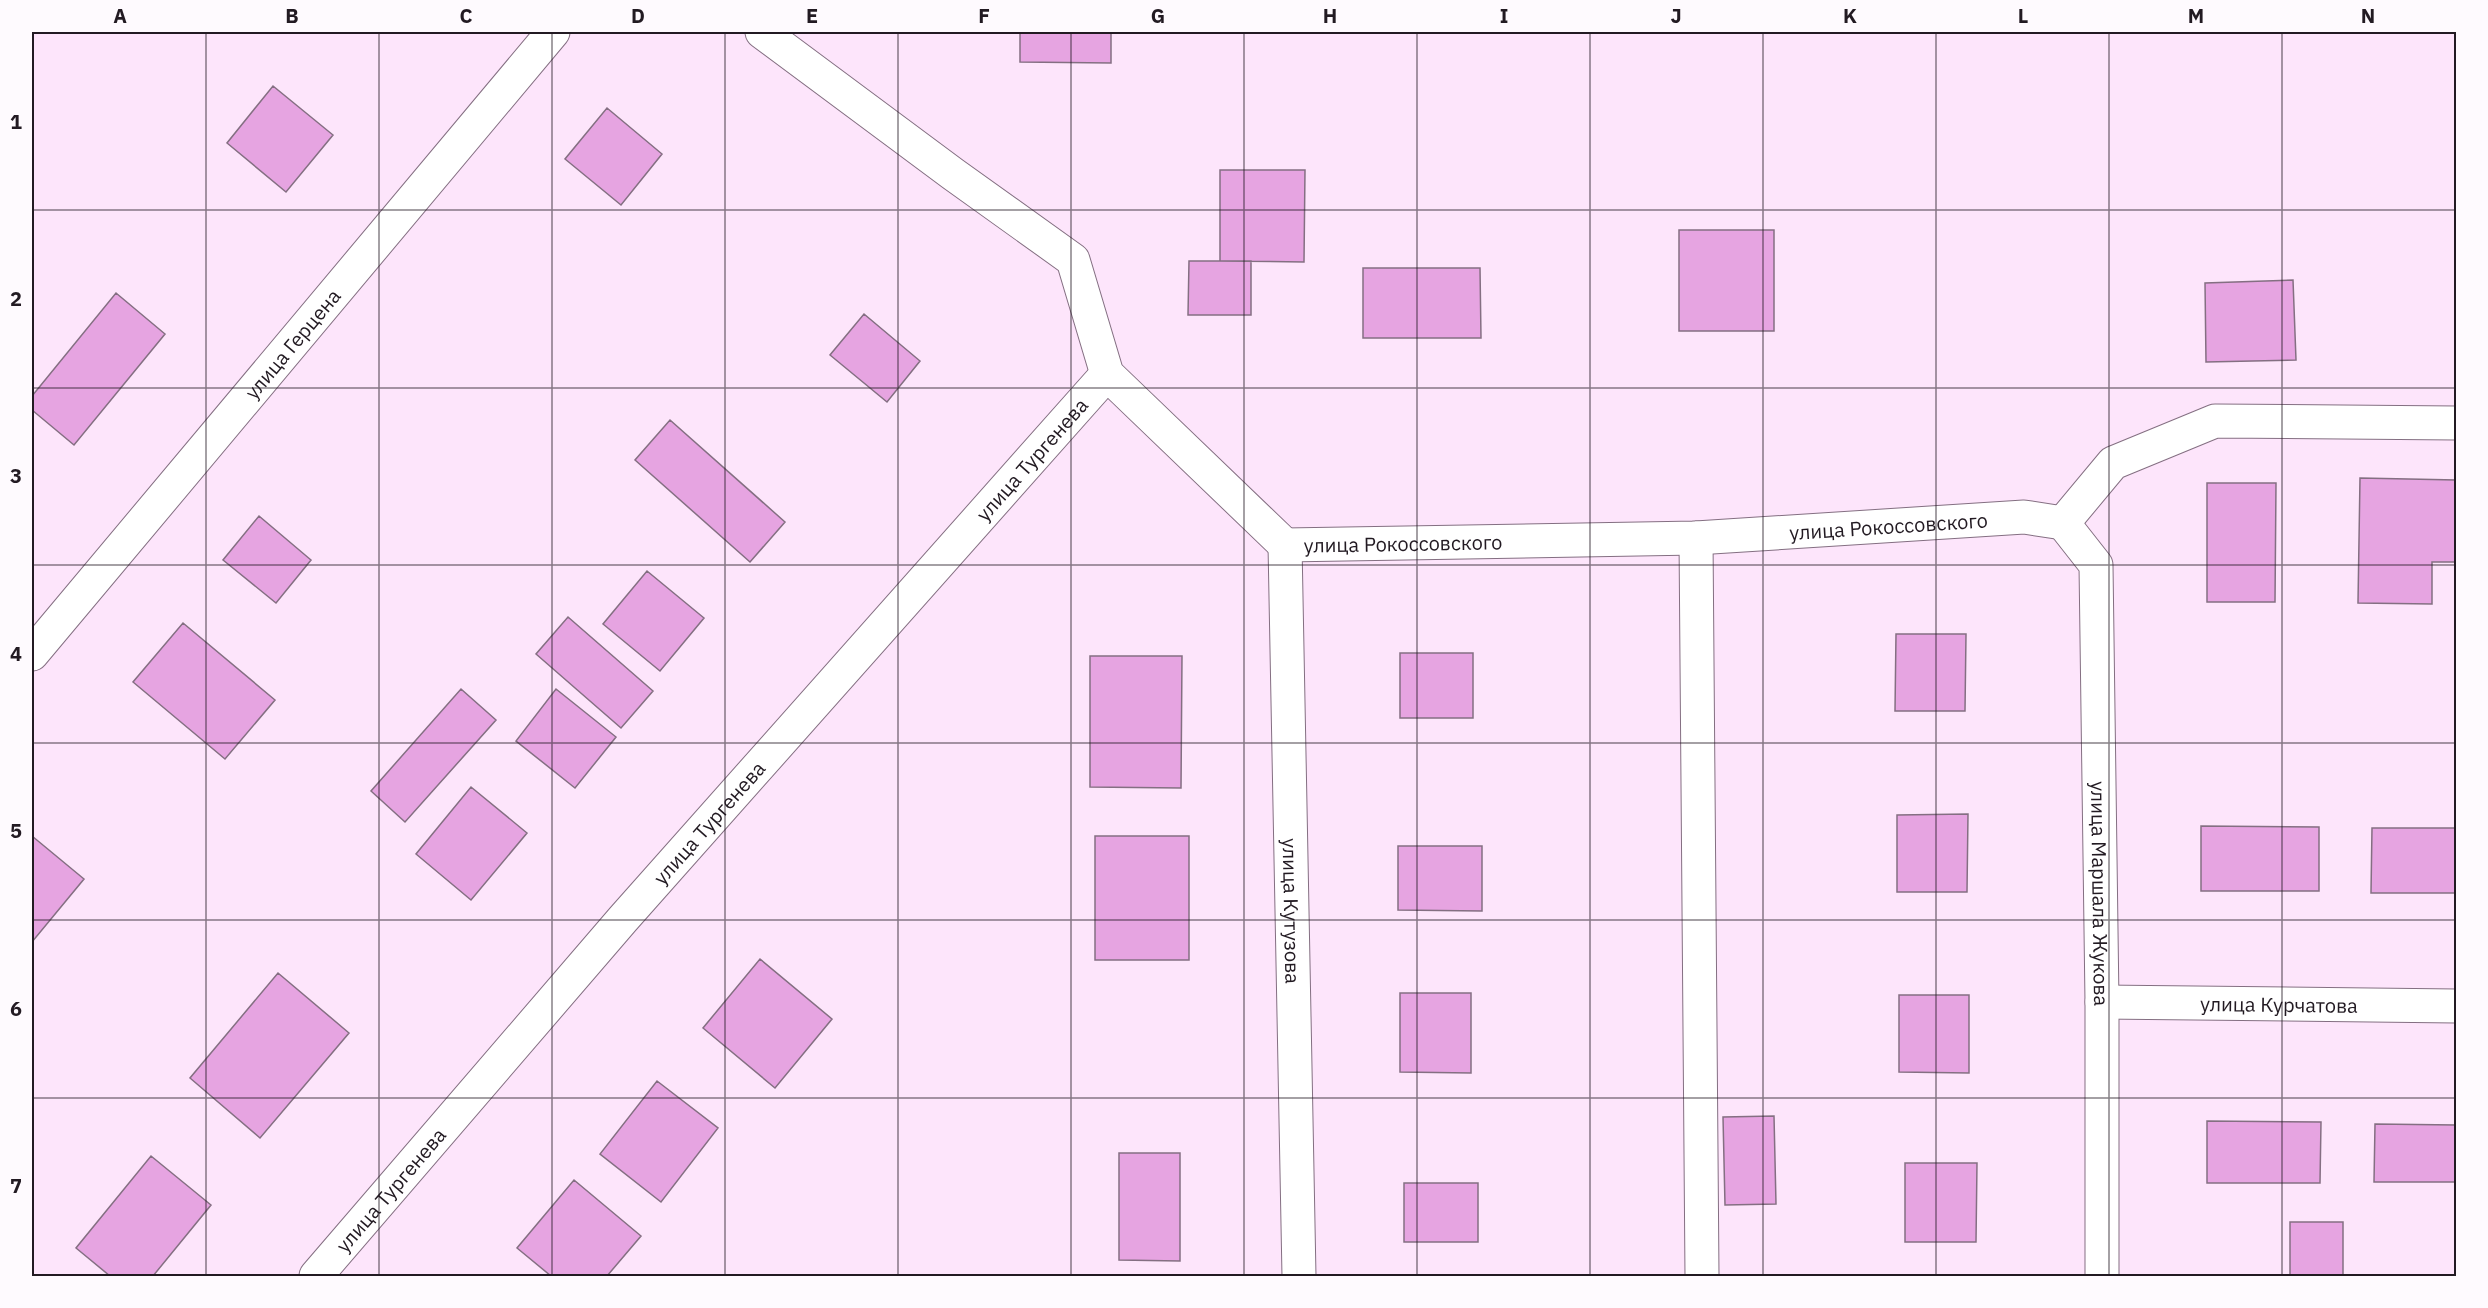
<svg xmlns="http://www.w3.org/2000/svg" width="2488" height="1308" font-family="'IBM Plex Sans',sans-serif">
  <rect width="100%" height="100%" fill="#fde5fb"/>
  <path fill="#e6a4e1" stroke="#846f82" stroke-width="1.5" d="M 1020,32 L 1111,32 L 1111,63 L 1020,62 Z
    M 273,86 L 333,135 L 286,192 L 227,143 Z
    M 607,108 L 662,154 L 621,205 L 565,159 Z
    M 1220,170 L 1305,170 L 1304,262 L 1220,261 Z
    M 1679,230 L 1774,230 L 1774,331 L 1679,331 Z
    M 1189,261 L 1251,261 L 1251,315 L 1188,315 Z
    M 1363,268 L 1480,268 L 1481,338 L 1363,338 Z
    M 2293,280 L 2296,360 L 2206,362 L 2205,283 Z
    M 116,293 L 165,334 L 74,445 L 32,410 L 32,396 Z
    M 864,314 L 920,361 L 887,402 L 830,355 Z
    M 670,420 L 785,522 L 750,562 L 635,460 Z
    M 2360,478 L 2456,480 L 2456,562 L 2432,562 L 2432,604 L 2358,603 Z
    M 2207,483 L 2276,483 L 2275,602 L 2207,602 Z
    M 259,516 L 311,560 L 276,603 L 223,560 Z
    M 647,571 L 704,618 L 660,671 L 603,624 Z
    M 568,617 L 653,691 L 621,728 L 536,654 Z
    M 183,623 L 275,700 L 225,759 L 133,682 Z
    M 1896,634 L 1966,634 L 1965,711 L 1895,711 Z
    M 1400,653 L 1473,653 L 1473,718 L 1400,718 Z
    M 1090,656 L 1182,656 L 1181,788 L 1090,787 Z
    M 461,689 L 496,720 L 405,822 L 371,791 Z
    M 556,689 L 616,737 L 575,788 L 516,741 Z
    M 471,787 L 527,833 L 471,900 L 416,854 Z
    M 1968,814 L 1967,892 L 1897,892 L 1897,815 Z
    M 2201,826 L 2319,827 L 2319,891 L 2201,891 Z
    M 2372,828 L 2456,828 L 2456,893 L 2371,893 Z
    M 32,836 L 84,879 L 32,942 Z
    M 1095,836 L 1189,836 L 1189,960 L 1095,960 Z
    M 1398,846 L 1482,846 L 1482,911 L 1398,910 Z
    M 760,959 L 832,1019 L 775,1088 L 703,1028 Z
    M 278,973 L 349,1033 L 260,1138 L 190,1078 Z
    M 1400,993 L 1471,993 L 1471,1073 L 1400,1072 Z
    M 1899,995 L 1969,995 L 1969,1073 L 1899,1072 Z
    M 657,1081 L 718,1128 L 661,1202 L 600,1154 Z
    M 1774,1116 L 1776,1204 L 1725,1205 L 1723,1117 Z
    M 2207,1121 L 2321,1122 L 2320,1183 L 2207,1183 Z
    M 2375,1124 L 2456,1125 L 2456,1182 L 2374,1182 Z
    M 1119,1153 L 1180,1153 L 1180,1261 L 1119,1260 Z
    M 151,1156 L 211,1205 L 153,1276 L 110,1276 L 76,1248 Z
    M 1905,1163 L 1977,1163 L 1976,1242 L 1905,1242 Z
    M 574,1180 L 641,1236 L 607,1276 L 551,1276 L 517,1248 Z
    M 1404,1183 L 1478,1183 L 1478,1242 L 1404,1242 Z
    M 2290,1222 L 2343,1222 L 2343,1276 L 2290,1276 Z"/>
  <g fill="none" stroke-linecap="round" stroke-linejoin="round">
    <defs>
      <g id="minor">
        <path d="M 762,32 L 953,174 L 1073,260 L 1107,374 L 1285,545"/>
        <path id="s1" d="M 2063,523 L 2096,565 L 2102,1002 L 2102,1276"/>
        <path d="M 2063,523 L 2113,463 L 2215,421 L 2456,423"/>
        <path d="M 1696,538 L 1702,1276"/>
        <path id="s2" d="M 1285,545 L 1696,538 L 2024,517 L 2063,523"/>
        <path id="s3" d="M 1285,545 L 1299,1276"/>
        <path id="s4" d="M 32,654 L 553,32"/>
        <path id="s5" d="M 2102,1002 L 2456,1006"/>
        <path id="s6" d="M 316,1276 L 623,919 L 1107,374"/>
      </g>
    </defs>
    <use href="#minor" stroke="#846f82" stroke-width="35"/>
    <use href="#minor" stroke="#fff" stroke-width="33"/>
  </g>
  <path fill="none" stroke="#221a22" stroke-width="1.5" stroke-opacity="0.55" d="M 206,32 L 206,1276M 379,32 L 379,1276M 552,32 L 552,1276M 725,32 L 725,1276M 898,32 L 898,1276M 1071,32 L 1071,1276M 1244,32 L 1244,1276M 1417,32 L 1417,1276M 1590,32 L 1590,1276M 1763,32 L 1763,1276M 1936,32 L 1936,1276M 2109,32 L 2109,1276M 2282,32 L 2282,1276M 32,210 L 2456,210M 32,388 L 2456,388M 32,565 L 2456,565M 32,743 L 2456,743M 32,920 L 2456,920M 32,1098 L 2456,1098"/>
  <g text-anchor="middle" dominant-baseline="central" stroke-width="4.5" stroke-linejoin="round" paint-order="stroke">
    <g font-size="20" fill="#221a22" stroke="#fefafe">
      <text stroke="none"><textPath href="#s4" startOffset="405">улица Герцена</textPath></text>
      <text stroke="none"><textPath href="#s6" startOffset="1086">улица Тургенева</textPath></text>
      <text stroke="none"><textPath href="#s2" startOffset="604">улица Рокоссовского</textPath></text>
      <text stroke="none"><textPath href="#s2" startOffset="118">улица Рокоссовского</textPath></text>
      <text stroke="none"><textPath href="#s6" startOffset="600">улица Тургенева</textPath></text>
      <text stroke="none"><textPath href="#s1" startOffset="382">улица Маршала Жукова</textPath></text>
      <text stroke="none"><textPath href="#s3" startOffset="366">улица Кутузова</textPath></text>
      <text stroke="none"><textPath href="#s5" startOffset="177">улица Курчатова</textPath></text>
      <text stroke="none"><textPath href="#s6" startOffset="114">улица Тургенева</textPath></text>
    </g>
  </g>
  <rect width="2488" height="1308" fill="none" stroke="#fefafe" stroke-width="66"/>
  <rect x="33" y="33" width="2422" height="1242" fill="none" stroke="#221a22" stroke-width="2"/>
  <g font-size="20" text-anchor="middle" font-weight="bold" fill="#221a22">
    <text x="120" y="23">A</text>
    <text x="292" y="23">B</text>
    <text x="466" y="23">C</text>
    <text x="638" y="23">D</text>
    <text x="812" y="23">E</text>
    <text x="984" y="23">F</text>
    <text x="1158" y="23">G</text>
    <text x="1330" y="23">H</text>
    <text x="1504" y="23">I</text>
    <text x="1676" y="23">J</text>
    <text x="1850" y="23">K</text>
    <text x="2023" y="23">L</text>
    <text x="2196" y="23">M</text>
    <text x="2368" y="23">N</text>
    <text x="16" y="129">1</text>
    <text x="16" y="306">2</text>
    <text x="16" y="483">3</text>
    <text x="16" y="661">4</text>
    <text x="16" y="838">5</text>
    <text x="16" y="1016">6</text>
    <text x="16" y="1193">7</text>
  </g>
</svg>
